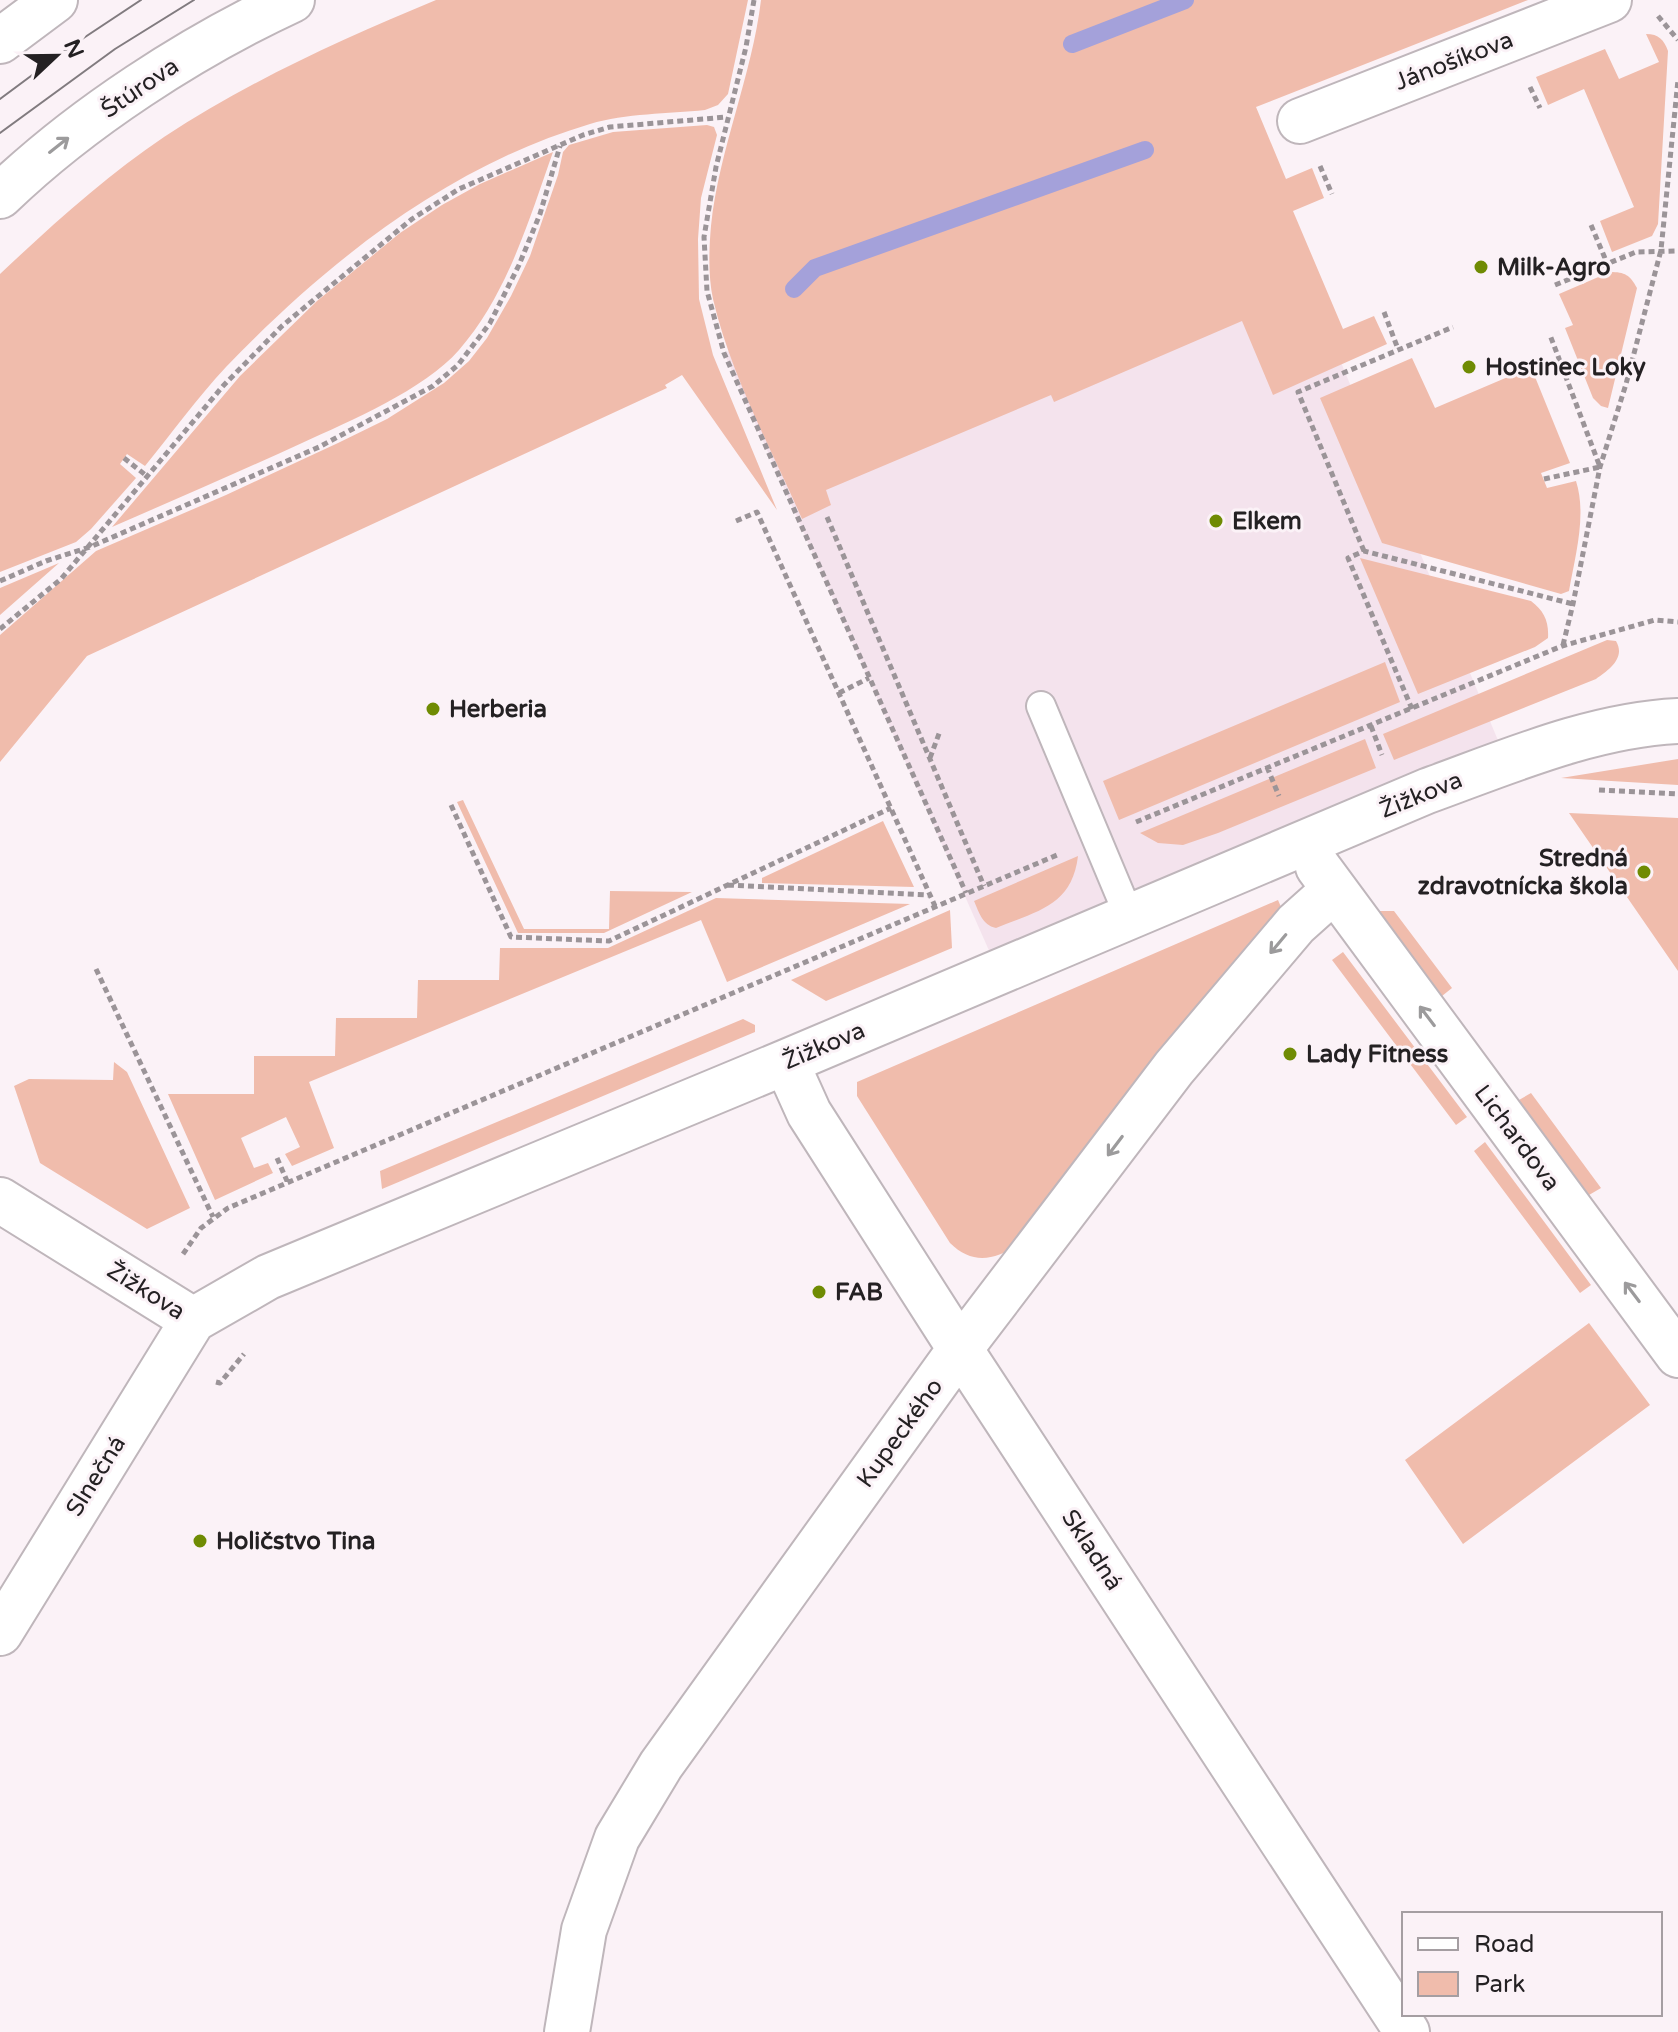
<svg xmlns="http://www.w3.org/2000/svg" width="1678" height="2032" font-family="'Varela Round',sans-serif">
  <rect width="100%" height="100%" fill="#fbf2f7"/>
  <path fill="#f4e3ed" d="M 1249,141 L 1507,762 L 999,973 L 724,353 Z"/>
  <path fill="#f0bcac" d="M 436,0 L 748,0 L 728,94 L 718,105 L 705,110 C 668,114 626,113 590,124 C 448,166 327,262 226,367 C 197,398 172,433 145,466 L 127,454 L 120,464 L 136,478 L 91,529 L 76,542 L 0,572 L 0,274 C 51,226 106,176 164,137 C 249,81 342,39 436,0 Z
    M 761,0 L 1528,0 L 1256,107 L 1286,179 L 1312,168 L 1324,198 L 1293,211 L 1343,329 L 1374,316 L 1387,344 L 1273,395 L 1242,321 L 1054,402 L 1051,395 L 826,490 L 831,505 L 802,519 C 771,448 731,376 713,299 C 708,276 709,249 711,226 C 719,149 752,76 761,0 Z
    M 1646,34 C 1659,34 1664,40 1668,51 L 1658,224 L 1652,236 L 1612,252 L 1600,221 L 1634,207 L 1584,89 L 1548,105 L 1536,77 L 1605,49 L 1619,79 L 1659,62 Z
    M 707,125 L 714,127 L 717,135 L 701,198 L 698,239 L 699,299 L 713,355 L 777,510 L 682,375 L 665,385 L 667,388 L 87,656 L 0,762 L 0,635 L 96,551 L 226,495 L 338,443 L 387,419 L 444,383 L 469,361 L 487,338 L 511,296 L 530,256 L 558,175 L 563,152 L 569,145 L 613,132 Z
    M 553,152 C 529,220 507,295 459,350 C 424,390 350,421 302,443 C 239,472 176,499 112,527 L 240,376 L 317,301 L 400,233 L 442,205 L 480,184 Z
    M 1610,272 C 1625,272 1630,275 1637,288 L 1608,408 L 1601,406 L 1593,398 L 1565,328 L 1573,325 L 1559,294 Z
    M 1412,358 L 1435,408 L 1531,367 L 1570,463 L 1541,473 L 1547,488 L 1576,481 C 1587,515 1575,557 1569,591 L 1561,594 L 1382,543 L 1320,398 Z
    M 1360,558 L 1531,601 C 1544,611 1549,621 1548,638 L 1535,647 L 1418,694 Z
    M 59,563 L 0,615 L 0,588 Z
    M 1607,640 L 1616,641 C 1626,658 1609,670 1596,679 L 1394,760 L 1383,734 Z
    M 1385,662 L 1400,702 L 1119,820 L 1103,781 Z
    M 1365,739 L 1376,768 L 1218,833 L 1183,845 L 1158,843 L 1140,833 Z
    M 1678,759 L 1678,785 L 1561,778 Z
    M 463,800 L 524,929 L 609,929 L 610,891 L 692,892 L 604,933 L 518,933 L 457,802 Z
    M 1569,813 L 1678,818 L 1678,971 Z
    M 883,821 L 914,887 L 762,883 L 762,878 Z
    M 1078,856 C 1072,906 1037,911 996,928 C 982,925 979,912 974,901 Z
    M 716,898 L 910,904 L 727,982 L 701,920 L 309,1082 L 334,1148 L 292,1166 L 285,1154 L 300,1147 L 286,1117 L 241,1138 L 254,1168 L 268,1163 L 273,1173 L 215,1200 L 168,1094 L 254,1094 L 254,1056 L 335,1056 L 336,1018 L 417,1018 L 418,980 L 499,980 L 500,948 L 608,948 Z
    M 1278,900 L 1281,907 C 1187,1015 1099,1127 1017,1245 C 994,1261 971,1264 950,1243 L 857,1096 L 857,1082 Z
    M 950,910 L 952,948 L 826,1001 L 791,980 Z
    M 1378,911 L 1394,911 L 1452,988 L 1442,996 Z
    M 1343,952 L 1467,1117 L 1456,1125 L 1332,960 Z
    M 743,1019 L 755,1025 L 755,1032 L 382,1189 L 380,1171 Z
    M 114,1062 L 127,1072 L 190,1208 L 147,1229 L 40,1163 L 14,1086 L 29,1079 L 113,1080 Z
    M 1531,1093 L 1601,1188 L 1589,1195 L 1519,1100 Z
    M 1485,1142 L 1591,1285 L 1580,1293 L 1474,1151 Z
    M 1589,1323 L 1650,1405 L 1463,1544 L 1405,1460 Z"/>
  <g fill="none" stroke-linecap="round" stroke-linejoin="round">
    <path stroke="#a4a1da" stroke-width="18" d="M 1072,44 L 1185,0
      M 794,289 L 815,268 L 1145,150"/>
    <defs>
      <path id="service" d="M 1041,706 L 1129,916"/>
      <path id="minor" d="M 1300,121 L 1609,0
        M 1318,867 L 1678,1355
        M 786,1062 L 809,1113 L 960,1349 L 1407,2032
        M 0,1200 L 193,1320
        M 0,1633 L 193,1320 L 268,1277 L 786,1062 L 1427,791 C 1507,762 1592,725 1678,721
        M 567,2032 L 584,1930 L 617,1838 L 661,1765 L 960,1349 L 1174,1068 L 1296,924 L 1334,890"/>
      <path id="tertiary" d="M 0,41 L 55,0
        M 0,196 C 81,118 191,47 292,0"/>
    </defs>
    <use href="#service" stroke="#bfb6bb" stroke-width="32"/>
    <use href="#minor" stroke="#bfb6bb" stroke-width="48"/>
    <use href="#tertiary" stroke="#bfb6bb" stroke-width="48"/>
    <path stroke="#9b9498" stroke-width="5" stroke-dasharray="6 4" stroke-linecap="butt" d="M 754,0 L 746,47 L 716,167 L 704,237 L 707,291 L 724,353 L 966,893
      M 1658,16 L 1678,40
      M 1530,87 L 1540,108
      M 1320,166 L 1332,194
      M 1591,225 L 1607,263
      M 1555,285 L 1636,252 L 1678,251
      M 1384,312 L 1398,349
      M 124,458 L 148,477
      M 1544,479 L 1600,467 L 1550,335
      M 827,517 L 984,886
      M 736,521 L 757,512 L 935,906
      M 1364,551 L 1298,392 L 1453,327
      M 0,581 L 46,561 L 90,547 L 319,447 L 433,386 L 458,365 L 490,323 L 519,265 L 540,214 L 560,146
      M 0,629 L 61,579 L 223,386 L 282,326 L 412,219 L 459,189 L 583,135 L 610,127 L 727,117
      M 1563,645 L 1573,604 L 1600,467 L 1626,384 L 1661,250 L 1678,80
      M 839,693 L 869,678
      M 1412,709 L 1348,558 L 1364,551 L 1573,604
      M 1371,726 L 1382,755
      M 930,758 L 940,731
      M 1267,767 L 1279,796
      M 1599,790 L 1678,794
      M 451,805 L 511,937 L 609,941 L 891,808
      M 1136,822 L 1562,646 L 1655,620 L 1678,622
      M 728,885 L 930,895
      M 96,969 L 213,1217
      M 277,1158 L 287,1181
      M 183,1254 L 201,1228 L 228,1208 L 1057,855
      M 216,1382 L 220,1383 L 244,1354"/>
    <use href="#service" stroke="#fff" stroke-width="28"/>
    <use href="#minor" stroke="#fff" stroke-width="44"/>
    <use href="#tertiary" stroke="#fff" stroke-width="44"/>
    <path stroke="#817b7f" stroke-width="2" d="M 0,99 L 70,47 L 141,0
      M 0,133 L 115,49 L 194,0"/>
  </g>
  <defs><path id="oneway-shaft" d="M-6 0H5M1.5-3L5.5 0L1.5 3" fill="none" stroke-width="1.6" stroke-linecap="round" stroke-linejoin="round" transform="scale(2)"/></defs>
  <g stroke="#9c9b9c">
    <use href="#oneway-shaft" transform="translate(59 145) rotate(-38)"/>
    <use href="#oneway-shaft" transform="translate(1278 944) rotate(130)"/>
    <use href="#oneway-shaft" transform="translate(1427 1016) rotate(-127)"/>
    <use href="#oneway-shaft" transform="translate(1115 1146) rotate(127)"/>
    <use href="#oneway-shaft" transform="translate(1632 1292) rotate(-127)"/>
  </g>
  <g fill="#6f8b03" stroke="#fbf2f7" stroke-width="3">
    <circle cx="1481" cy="267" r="8"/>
    <circle cx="1469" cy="367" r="8"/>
    <circle cx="1216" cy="521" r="8"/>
    <circle cx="433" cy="709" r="8"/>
    <circle cx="1644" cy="872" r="8"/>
    <circle cx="1290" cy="1054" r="8"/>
    <circle cx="819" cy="1292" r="8"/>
    <circle cx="200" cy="1541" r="8"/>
  </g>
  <g text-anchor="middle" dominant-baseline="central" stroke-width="6" stroke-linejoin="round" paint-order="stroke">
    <g font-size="24" fill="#242123" stroke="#fbf2f7">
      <text transform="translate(1454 61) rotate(-21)">Jánošíkova</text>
      <text transform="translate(140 88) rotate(-34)">Štúrova</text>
      <text transform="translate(1421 795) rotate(-22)">Žižkova</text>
      <text transform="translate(824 1046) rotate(-23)">Žižkova</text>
      <text transform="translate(1517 1138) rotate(53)">Lichardova</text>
      <text transform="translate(146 1291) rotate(32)">Žižkova</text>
      <text transform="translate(900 1433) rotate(-54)">Kupeckého</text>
      <text transform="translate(96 1476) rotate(-58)">Slnečná</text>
      <text transform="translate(1092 1550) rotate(57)">Skladná</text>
    </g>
    <g font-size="24" font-weight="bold" fill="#242123" stroke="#fbf2f7" text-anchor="start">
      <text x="1497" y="267">Milk-Agro</text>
      <text x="1485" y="367">Hostinec Loky</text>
      <text x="1232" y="521">Elkem</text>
      <text x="449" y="709">Herberia</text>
      <text x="1628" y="858" text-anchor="end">Stredná<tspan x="1628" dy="28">zdravotnícka škola</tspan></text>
      <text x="1306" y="1054">Lady Fitness</text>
      <text x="835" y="1292">FAB</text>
      <text x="216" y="1541">Holičstvo Tina</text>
    </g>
  </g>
  <rect x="1402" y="1912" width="260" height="104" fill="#fbf2f7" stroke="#a59ea2" stroke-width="2"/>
  <rect x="1418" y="1938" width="40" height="12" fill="#ffffff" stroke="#a59ea2" stroke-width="2"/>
  <text x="1474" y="1952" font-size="24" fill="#242123">Road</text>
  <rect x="1418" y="1972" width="40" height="24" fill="#f0bcac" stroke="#a59ea2" stroke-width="2"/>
  <text x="1474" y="1992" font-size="24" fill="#242123">Park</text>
  <g transform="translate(56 56) rotate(68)" stroke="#fbf2f7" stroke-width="6" paint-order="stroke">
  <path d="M0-6L14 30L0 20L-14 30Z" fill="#242123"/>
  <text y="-12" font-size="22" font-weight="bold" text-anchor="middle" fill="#242123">N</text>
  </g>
</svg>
